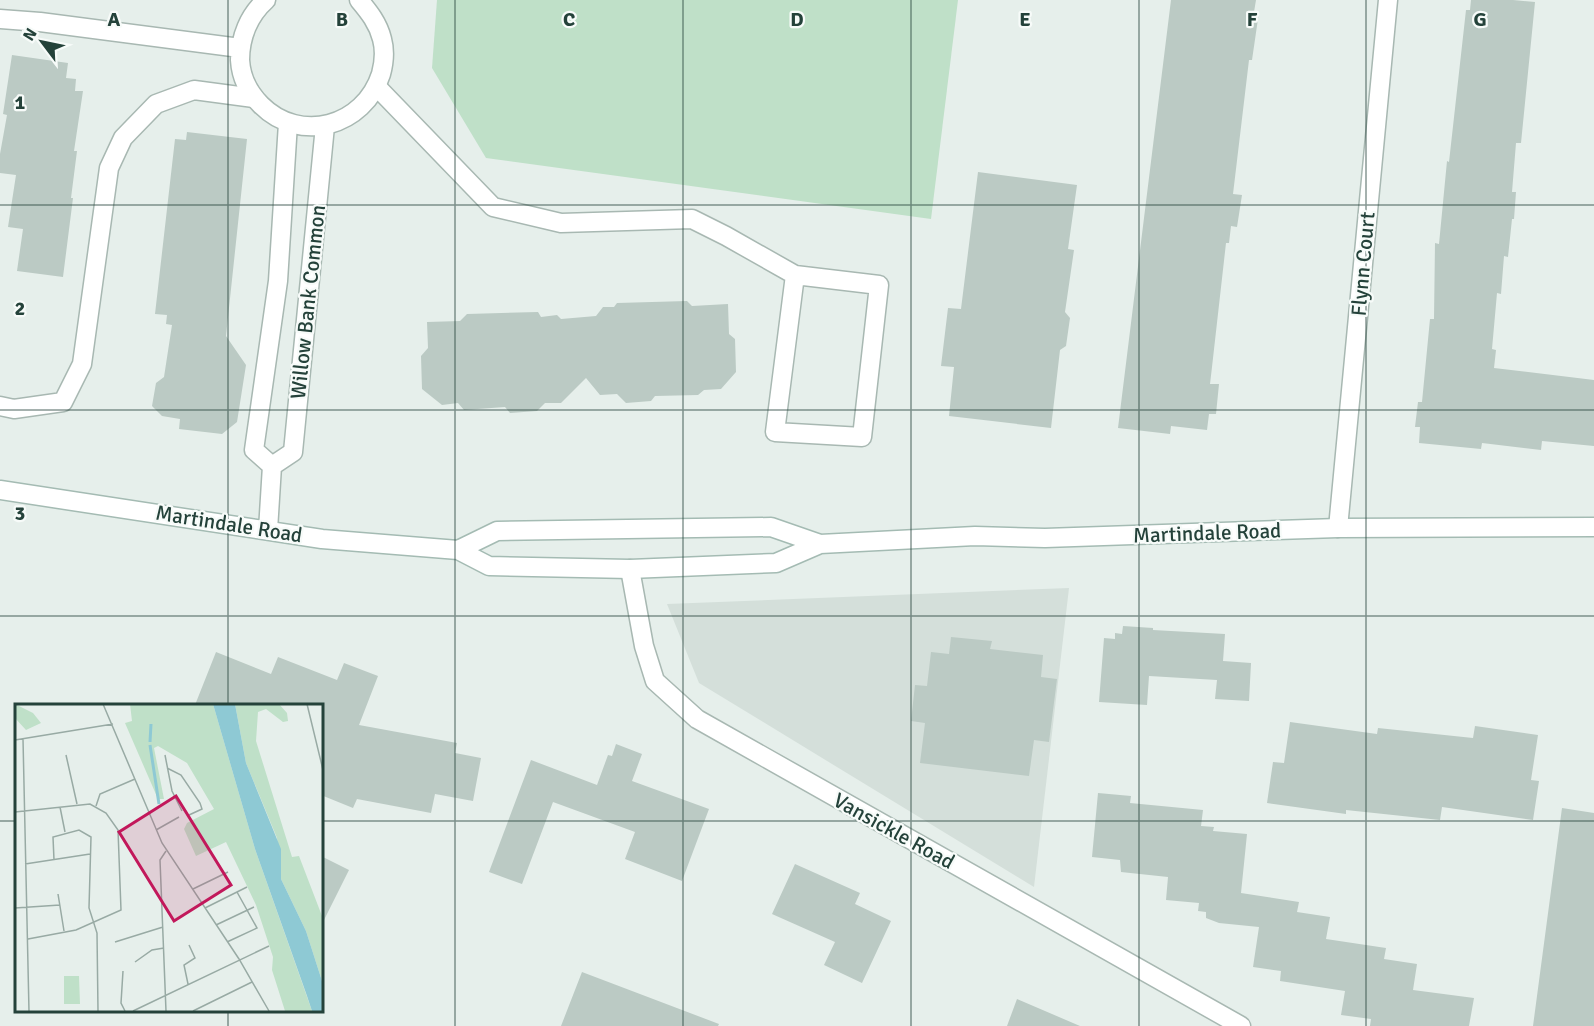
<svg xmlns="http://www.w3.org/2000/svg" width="1594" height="1026" font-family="Signika,sans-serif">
  <rect width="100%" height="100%" fill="#e6efeb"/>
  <path fill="#d4dfda" d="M 1069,588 L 1034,887 L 699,683 L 667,604 Z"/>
  <path fill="#bfe0c8" d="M 437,0 L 958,0 L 931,219 L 486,158 L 432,68 Z"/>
  <path fill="#bbcac4" d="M 1171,0 L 1256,0 L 1254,12 L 1259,12 L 1252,60 L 1249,60 L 1233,194 L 1242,195 L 1237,227 L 1231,226 L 1229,243 L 1226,243 L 1212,367 L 1210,384 L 1219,384 L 1216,414 L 1209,414 L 1207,430 L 1171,426 L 1170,434 L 1118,428 Z
    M 1471,0 L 1513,0 L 1535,2 L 1521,143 L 1516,143 L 1512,192 L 1516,192 L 1514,219 L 1512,219 L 1508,257 L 1504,256 L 1501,294 L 1497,293 L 1492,349 L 1496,350 L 1494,368 L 1594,380 L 1594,446 L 1542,441 L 1541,450 L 1482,443 L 1481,449 L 1419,443 L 1420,427 L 1415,427 L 1418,402 L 1422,402 L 1430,319 L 1434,319 L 1435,243 L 1439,244 L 1447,161 L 1449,162 L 1466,10 L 1470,10 Z
    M 12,55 L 68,63 L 66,78 L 76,79 L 75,91 L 83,91 L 74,151 L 77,151 L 71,198 L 73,198 L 63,277 L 17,271 L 23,229 L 8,227 L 16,175 L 0,173 L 0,154 L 7,115 L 3,114 Z
    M 187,132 L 247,139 L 226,336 L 246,365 L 237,422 L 222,434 L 179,429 L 180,419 L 162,416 L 152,406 L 156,383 L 164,377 L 172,325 L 166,324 L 167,315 L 155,314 L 175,139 L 186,140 Z
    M 978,172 L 1077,185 L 1068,249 L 1074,250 L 1065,312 L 1070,318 L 1066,346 L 1060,350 L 1051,428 L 949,416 L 954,367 L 941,366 L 948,308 L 961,309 Z
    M 687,301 L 692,306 L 728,304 L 729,334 L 735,339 L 736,372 L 721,389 L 704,390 L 698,395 L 655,396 L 651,401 L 626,403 L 617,394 L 600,395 L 586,378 L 561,403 L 545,403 L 537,411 L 510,413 L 505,407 L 464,410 L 458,403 L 442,405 L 422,389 L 421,356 L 428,348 L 427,322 L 460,321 L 467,314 L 538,312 L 541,317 L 557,315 L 561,319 L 596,316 L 603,307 L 614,307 L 617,303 Z
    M 1123,626 L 1153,628 L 1153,630 L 1225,634 L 1223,661 L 1251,663 L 1249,701 L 1215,699 L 1217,680 L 1149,676 L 1147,705 L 1099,702 L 1104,638 L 1115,639 L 1115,633 L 1122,634 Z
    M 951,637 L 992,641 L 990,649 L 1043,655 L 1041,677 L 1057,679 L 1049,742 L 1034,740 L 1029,776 L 920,763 L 925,723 L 911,721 L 915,685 L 927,686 L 931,652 L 949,654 Z
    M 216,652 L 271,674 L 278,657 L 337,680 L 344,663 L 378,676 L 359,725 L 457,743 L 455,753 L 481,758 L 473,801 L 435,794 L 431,813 L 357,799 L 353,808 L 321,795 L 321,705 L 195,705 Z
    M 1290,722 L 1377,734 L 1378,728 L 1473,738 L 1475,726 L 1538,735 L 1531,780 L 1539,781 L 1533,820 L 1442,807 L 1440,820 L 1346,810 L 1346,814 L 1267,803 L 1273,762 L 1284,763 Z
    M 616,744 L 642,754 L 632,781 L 709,809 L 682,881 L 625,859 L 635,832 L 553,802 L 522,884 L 489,872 L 531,760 L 597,785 L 608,755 L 612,756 Z
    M 1098,793 L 1131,796 L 1130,803 L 1203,810 L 1201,826 L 1214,827 L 1213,831 L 1247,834 L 1241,893 L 1299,902 L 1297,912 L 1330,917 L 1326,939 L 1386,948 L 1384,959 L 1417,964 L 1413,990 L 1474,998 L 1469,1026 L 1370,1026 L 1371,1019 L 1341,1015 L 1345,991 L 1280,981 L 1281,971 L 1253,967 L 1259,927 L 1219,923 L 1206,918 L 1206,912 L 1198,911 L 1199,903 L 1166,900 L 1168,877 L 1121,872 L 1120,860 L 1092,857 Z
    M 1562,808 L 1594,813 L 1594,1026 L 1533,1026 Z
    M 321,856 L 349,870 L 321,926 Z
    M 795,864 L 860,893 L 855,904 L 891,921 L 862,983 L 824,965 L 835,942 L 772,914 Z
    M 582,972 L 719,1024 L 718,1026 L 561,1026 Z
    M 1017,999 L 1080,1026 L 1007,1026 Z"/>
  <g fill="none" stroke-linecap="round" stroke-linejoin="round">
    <defs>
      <path id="service" d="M 377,87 L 493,207 L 561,223 L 692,219 L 726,236 L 795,275 L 879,285 L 862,437 L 775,432 L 795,275
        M 0,406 L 14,409 L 63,402 L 82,364 L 109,168 L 123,138 L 156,104 L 194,90 L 254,98"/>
      <path id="minor" d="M 266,0 C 249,15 240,37 240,60 C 241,77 249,93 261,105 C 300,144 364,127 381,74 C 384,63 385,50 382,39 C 378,23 369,12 359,0
        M 0,19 L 40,22 L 240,48
        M 272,466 L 293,452 L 325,126
        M 1338,528 L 1388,0
        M 268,530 L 272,466 L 254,450 L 278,281 L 288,123
        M 630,569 L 644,646 L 655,681 L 697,719 L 1241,1026"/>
      <path id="secondary" d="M 0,490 L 322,539 L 458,550 L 489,566 L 630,569 L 776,563 L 820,544
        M 458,550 L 497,531 L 771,527 L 820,544 L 975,536 L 1045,538 L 1338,528 L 1594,527"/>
    </defs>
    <use href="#service" stroke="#a8b8b2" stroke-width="21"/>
    <use href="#minor" stroke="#a8b8b2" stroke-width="21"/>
    <use href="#secondary" stroke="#a4bbb3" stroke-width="21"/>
    <use href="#service" stroke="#fff" stroke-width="18"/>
    <use href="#minor" stroke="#fff" stroke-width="18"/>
    <use href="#secondary" stroke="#fff" stroke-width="18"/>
  </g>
  <path fill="none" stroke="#24423a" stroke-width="1.5" stroke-opacity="0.55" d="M 228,0 L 228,705M 455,0 L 455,1026M 683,0 L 683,1026M 911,0 L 911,1026M 1139,0 L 1139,1026M 1366,0 L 1366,1026M 0,205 L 1594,205M 0,410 L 1594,410M 0,616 L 1594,616M 0,821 L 16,821M 321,821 L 1594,821M 228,1010 L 228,1026"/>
  <g text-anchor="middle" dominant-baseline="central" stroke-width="4.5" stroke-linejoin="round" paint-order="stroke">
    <g font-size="21" fill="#24423a" stroke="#f7fbf9">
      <text transform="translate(1363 264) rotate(-85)">Flynn Court</text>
      <text transform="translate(308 302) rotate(-84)">Willow Bank Common</text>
      <text transform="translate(229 524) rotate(9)">Martindale Road</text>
      <text transform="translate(1207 533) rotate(-2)">Martindale Road</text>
      <text transform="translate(894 831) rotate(29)">Vansickle Road</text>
    </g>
  </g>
  <g transform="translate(15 704)">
    <rect width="308" height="308" fill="#e6efeb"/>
    <path d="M 0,0 L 18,9 L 26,19 L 11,26 L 0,14 ZM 115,0 L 198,0 L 240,145 L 297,307 L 270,307 L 257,266 L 258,253 L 241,201 L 211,138 L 181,152 L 169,125 L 172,119 L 199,105 L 172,59 L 143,42 L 139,44 L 149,95 L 143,95 L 110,19 L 117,17 ZM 220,0 L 264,0 L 272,9 L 273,17 L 268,18 L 251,5 L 243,8 L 241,37 L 277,153 L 284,152 L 307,212 L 307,277 L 291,227 L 266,175 L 262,134 L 231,59 ZM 49,272 L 64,272 L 65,300 L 49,300 Z" fill="#bfe0c8"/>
    <path d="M 198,0 L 220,0 L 231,59 L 266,145 L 266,175 L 291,227 L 307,277 L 307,307 L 297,307 L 292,292 L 240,145 Z" fill="#8ec9d4"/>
    <path fill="none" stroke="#8ec9d4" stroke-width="3" d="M 135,38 L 136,20M 135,41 L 144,100"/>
    <path fill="none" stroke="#98aaa4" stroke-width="1.5" d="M 88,0 L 147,139 L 224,255 L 254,307M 292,0 L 308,66M 8,35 L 14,307M 0,36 L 98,20M 51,51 L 62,100M 150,51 L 157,87 L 167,107M 152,64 L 166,71 L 185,99 L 187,105 L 174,111M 81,102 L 85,90 L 120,75M 45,103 L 50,128M 0,108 L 75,100 L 91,109 L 103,126 L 106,206 L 61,226 L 13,235M 141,126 L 164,113M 39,156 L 38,133 L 64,126 L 76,133 L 74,204 L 82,229 L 83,307M 10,160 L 75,150M 178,185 L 213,168M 43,190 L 49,227M 0,204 L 45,201M 190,204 L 232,183M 201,221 L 239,203M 100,238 L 148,223M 212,238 L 242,224 L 222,188M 120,258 L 137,246 L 149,244M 108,267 L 106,299 L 110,307M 173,280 L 169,261 L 180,254 L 174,241M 118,307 L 254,242M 151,307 L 145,156 L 151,147M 178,307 L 237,278"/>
    <path fill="#c2185b" fill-opacity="0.15" stroke="#c2185b" stroke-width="3" d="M 161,92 L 216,181 L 159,217 L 104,128 Z"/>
    <rect width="308" height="308" fill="none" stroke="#24423a" stroke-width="3"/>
  </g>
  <g font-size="20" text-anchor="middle" font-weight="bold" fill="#24423a" stroke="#f7fbf9" stroke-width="4.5" stroke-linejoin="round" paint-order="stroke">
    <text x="114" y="26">A</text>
    <text x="342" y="26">B</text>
    <text x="569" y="26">C</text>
    <text x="797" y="26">D</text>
    <text x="1025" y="26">E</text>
    <text x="1252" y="26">F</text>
    <text x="1480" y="26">G</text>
    <text x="20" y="109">1</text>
    <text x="20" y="315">2</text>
    <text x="20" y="520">3</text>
  </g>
  <g transform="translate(42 42) rotate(302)" stroke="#f7fbf9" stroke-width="4.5" paint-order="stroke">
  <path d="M0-4.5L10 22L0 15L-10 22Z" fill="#24423a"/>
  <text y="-9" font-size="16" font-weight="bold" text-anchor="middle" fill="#24423a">N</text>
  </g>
</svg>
